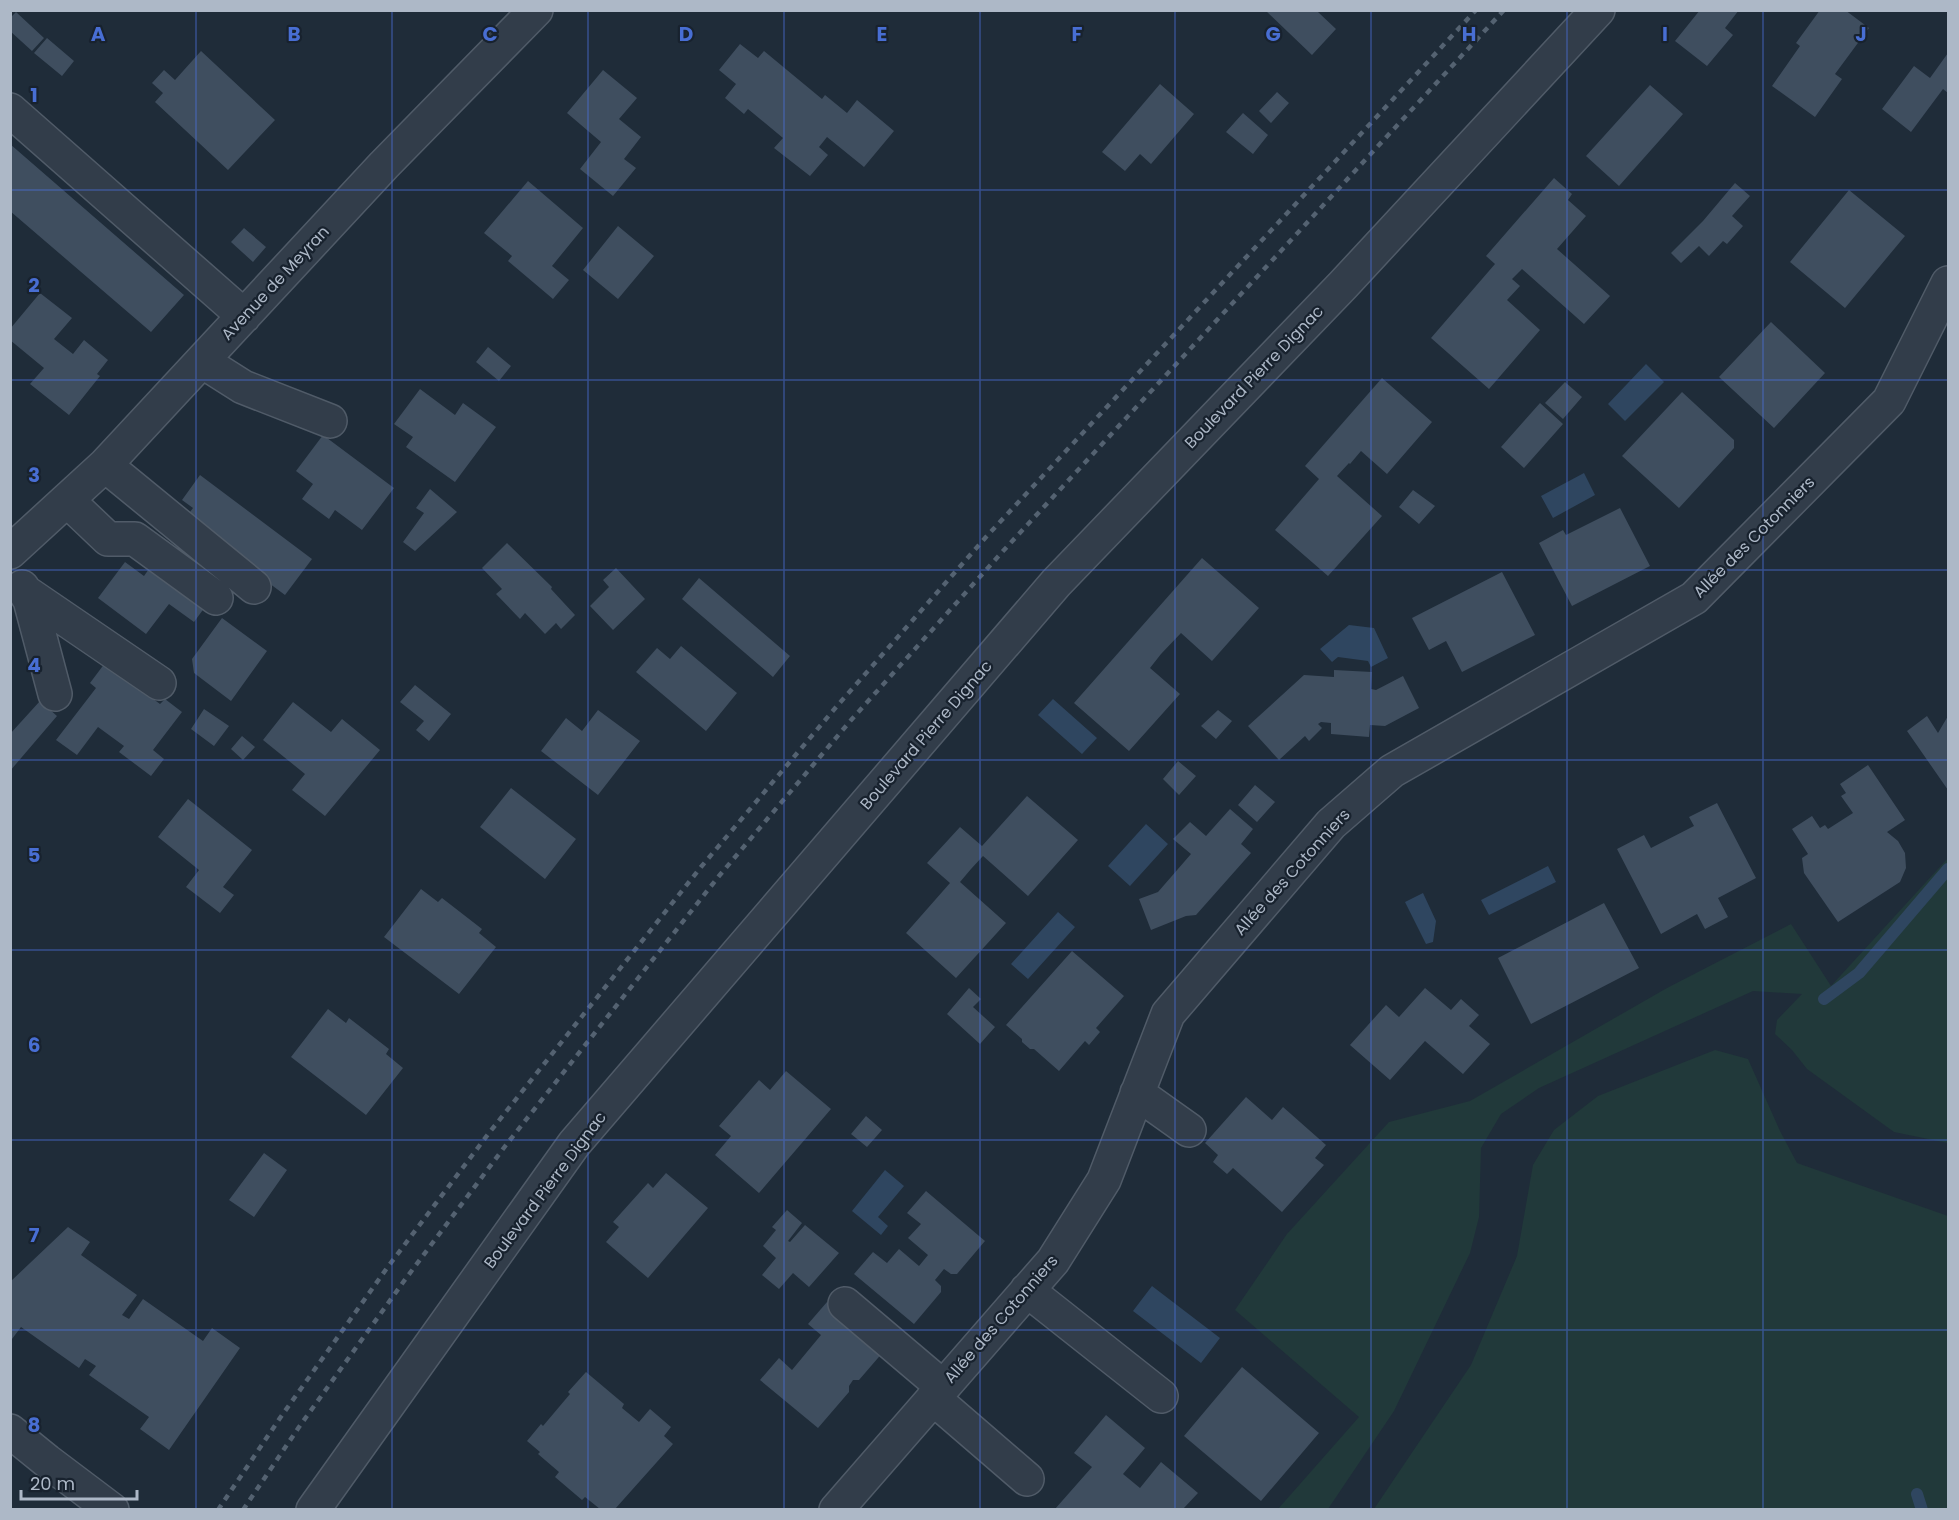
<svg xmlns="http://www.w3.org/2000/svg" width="1959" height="1520" font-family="Poppins,sans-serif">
  <rect width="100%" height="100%" fill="#1f2c39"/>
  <path fill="#21393a" d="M 1948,858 L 1948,1143 L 1894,1132 L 1807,1069 L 1792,1050 L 1775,1034 L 1777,1020 L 1802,994 L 1753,991 L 1539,1088 L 1501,1114 L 1481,1148 L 1479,1217 L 1470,1253 L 1394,1411 L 1328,1509 L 1278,1509 L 1359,1417 L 1235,1310 L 1287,1234 L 1389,1122 L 1470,1101 L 1667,988 L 1791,924 L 1831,986 Z
    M 1715,1050 L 1748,1059 L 1780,1131 L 1797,1163 L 1948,1216 L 1948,1509 L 1374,1509 L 1471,1365 L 1517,1256 L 1533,1165 L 1554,1130 L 1598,1096 Z"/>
  <path fill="#2f4660" d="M 1646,364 L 1664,382 L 1625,421 L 1608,404 Z
    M 1584,473 L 1595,495 L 1553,518 L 1541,496 Z
    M 1349,625 L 1374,628 L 1388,658 L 1371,667 L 1368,661 L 1338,657 L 1332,662 L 1320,649 Z
    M 1053,699 L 1097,738 L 1082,754 L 1038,715 Z
    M 1146,824 L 1168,844 L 1130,886 L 1108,866 Z
    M 1548,866 L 1556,882 L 1489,915 L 1481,900 Z
    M 1423,893 L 1436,921 L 1433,942 L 1426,944 L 1405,902 Z
    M 1058,912 L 1075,927 L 1028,979 L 1011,964 Z
    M 885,1170 L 904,1186 L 878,1217 L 888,1226 L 881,1235 L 852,1211 Z
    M 1152,1286 L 1220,1338 L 1201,1363 L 1133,1311 Z"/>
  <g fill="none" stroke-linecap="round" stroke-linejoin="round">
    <path stroke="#2f4660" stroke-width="12" d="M 1824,999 L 1859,973 L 1948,869
      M 1917,1494 L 1922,1510"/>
  </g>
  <path fill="#3f4e5f" d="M 1265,10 L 1320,10 L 1318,12 L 1336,29 L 1312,55 Z
    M 1700,10 L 1739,10 L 1725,28 L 1733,35 L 1707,66 L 1675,41 Z
    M 1820,10 L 1845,10 L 1869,28 L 1835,74 L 1842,79 L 1815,117 L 1772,86 L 1800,46 L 1796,43 Z
    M 16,12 L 44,38 L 32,51 L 10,31 L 10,18 Z
    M 47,38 L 74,61 L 62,76 L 34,53 Z
    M 740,44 L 758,58 L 764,51 L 822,99 L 825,95 L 847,113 L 857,100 L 894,131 L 864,167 L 827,137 L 819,147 L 828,155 L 810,176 L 774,148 L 783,138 L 748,109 L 744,114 L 725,98 L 736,84 L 719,70 Z
    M 201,51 L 275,120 L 228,170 L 155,102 L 163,93 L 152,83 L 164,70 L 175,80 Z
    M 1948,53 L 1948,93 L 1943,89 L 1911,132 L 1882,109 L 1914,66 L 1930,78 Z
    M 603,70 L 637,98 L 619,119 L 641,137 L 624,159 L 636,168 L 613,196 L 580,169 L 601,142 L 567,113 Z
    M 1160,84 L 1194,114 L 1151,164 L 1140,154 L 1125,171 L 1102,152 Z
    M 1650,85 L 1683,114 L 1619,186 L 1586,156 Z
    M 1277,92 L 1289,103 L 1271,123 L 1259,111 Z
    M 1243,113 L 1268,135 L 1253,154 L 1226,132 Z
    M 10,144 L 184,295 L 151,332 L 10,211 Z
    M 1554,178 L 1572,194 L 1568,200 L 1586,216 L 1557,249 L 1610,296 L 1584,324 L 1522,269 L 1512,279 L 1520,286 L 1507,300 L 1540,330 L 1489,389 L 1431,338 L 1495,264 L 1486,256 Z
    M 528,181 L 583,228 L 552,266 L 569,280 L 553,299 L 508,261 L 512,256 L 484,233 Z
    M 1735,183 L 1750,196 L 1732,216 L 1743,226 L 1727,244 L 1723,241 L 1709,256 L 1699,246 L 1681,263 L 1671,253 L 1703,221 Z
    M 1849,190 L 1905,236 L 1845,308 L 1790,262 Z
    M 618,226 L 654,256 L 618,299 L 583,270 Z
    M 244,228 L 266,247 L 253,262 L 231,242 Z
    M 40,293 L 72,318 L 54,339 L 73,354 L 84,340 L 108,360 L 97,374 L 100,376 L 69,415 L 30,384 L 44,368 L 10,340 L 10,329 Z
    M 1771,322 L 1825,373 L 1774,428 L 1719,377 Z
    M 488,347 L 511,366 L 499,381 L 476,362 Z
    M 1382,378 L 1432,422 L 1387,474 L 1361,451 L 1350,464 L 1349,463 L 1337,476 L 1382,516 L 1328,576 L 1275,530 L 1319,479 L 1305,466 Z
    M 1565,382 L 1582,397 L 1563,419 L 1545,403 Z
    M 420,389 L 455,415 L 463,403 L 496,427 L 455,482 L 406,447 L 413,437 L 394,424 Z
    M 1682,392 L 1734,440 L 1734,448 L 1679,508 L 1622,456 Z
    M 1540,403 L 1563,424 L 1524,468 L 1501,447 Z
    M 323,435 L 394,488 L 362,530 L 335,510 L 329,519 L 302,499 L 313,484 L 296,471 Z
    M 200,475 L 312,559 L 285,595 L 184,520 L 193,508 L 182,500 Z
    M 430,489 L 457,512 L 415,551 L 403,542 L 424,513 L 416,508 Z
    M 1413,490 L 1435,506 L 1419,524 L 1399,507 Z
    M 1620,508 L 1650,566 L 1572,606 L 1539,543 L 1563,530 L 1566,535 Z
    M 507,543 L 552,587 L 551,589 L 575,615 L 561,629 L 556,623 L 545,634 L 525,613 L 520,619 L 496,594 L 502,589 L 482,568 Z
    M 1202,558 L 1259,608 L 1212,661 L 1181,633 L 1161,654 L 1150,668 L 1180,694 L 1129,751 L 1074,703 Z
    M 125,562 L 144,576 L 151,566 L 205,607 L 194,622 L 169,604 L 146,634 L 98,598 Z
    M 616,568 L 645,599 L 613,630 L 590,606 L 609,587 L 603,580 Z
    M 1502,572 L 1535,635 L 1462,672 L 1446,641 L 1429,650 L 1412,618 Z
    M 699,578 L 790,656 L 773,677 L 682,599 Z
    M 222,618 L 267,651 L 231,701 L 194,673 L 192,659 Z
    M 681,646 L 737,693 L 706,731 L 636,672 L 657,648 L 670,659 Z
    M 105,663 L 160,704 L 165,699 L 182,712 L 153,750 L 164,759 L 151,776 L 119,752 L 124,746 L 98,727 L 77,755 L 56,740 L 96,688 L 90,683 Z
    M 1334,670 L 1372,672 L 1371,689 L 1376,690 L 1403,676 L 1419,708 L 1385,726 L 1370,725 L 1369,737 L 1331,734 L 1331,723 L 1321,722 L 1318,724 L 1322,728 L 1309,741 L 1305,736 L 1279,760 L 1248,726 L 1304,675 L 1334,677 Z
    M 415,685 L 451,714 L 429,741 L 416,730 L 424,721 L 400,702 Z
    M 40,701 L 57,716 L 10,771 L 10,734 Z
    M 293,702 L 331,732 L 342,719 L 380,750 L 325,816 L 292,790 L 305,774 L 263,740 Z
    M 204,709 L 229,726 L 214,746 L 191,729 Z
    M 598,710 L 640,741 L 598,795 L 541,751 L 566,718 L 582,731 Z
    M 1218,710 L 1232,721 L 1216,739 L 1201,726 Z
    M 1927,716 L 1938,733 L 1948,716 L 1948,790 L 1907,731 Z
    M 242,736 L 255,747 L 243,760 L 231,749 Z
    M 1178,761 L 1196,776 L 1179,795 L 1163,779 Z
    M 1868,765 L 1905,820 L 1887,832 L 1898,841 L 1905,853 L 1906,868 L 1900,882 L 1838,922 L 1804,873 L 1802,858 L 1808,854 L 1792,829 L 1812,816 L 1820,828 L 1825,825 L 1828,829 L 1853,813 L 1841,796 L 1846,793 L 1840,784 Z
    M 1255,785 L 1275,802 L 1257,822 L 1238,805 Z
    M 511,788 L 576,839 L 545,879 L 480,827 Z
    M 1027,796 L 1078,840 L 1028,896 L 983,856 L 971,869 L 960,882 L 1006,923 L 956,978 L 906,933 L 950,883 L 927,863 L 960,827 L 982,846 Z
    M 188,799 L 252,850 L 223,887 L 234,895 L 220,913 L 186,887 L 199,870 L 158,837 Z
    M 1717,803 L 1756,878 L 1718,898 L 1728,917 L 1705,929 L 1697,914 L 1661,934 L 1617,849 L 1644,835 L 1651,848 L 1694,826 L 1689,817 Z
    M 1230,809 L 1253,829 L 1241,844 L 1251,853 L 1196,915 L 1186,916 L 1151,930 L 1139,899 L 1158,892 L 1191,854 L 1173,839 L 1190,822 L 1206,836 Z
    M 421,889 L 438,902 L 442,898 L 482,929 L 479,933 L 496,947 L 459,994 L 384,937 Z
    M 1604,903 L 1639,968 L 1531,1024 L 1498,958 Z
    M 1072,951 L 1124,996 L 1096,1028 L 1100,1032 L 1089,1045 L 1085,1041 L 1059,1071 L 1034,1049 L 1030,1049 L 1022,1042 L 1022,1039 L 1006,1025 Z
    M 969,988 L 981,999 L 973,1007 L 995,1027 L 980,1044 L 947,1014 Z
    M 1425,988 L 1451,1010 L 1461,999 L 1479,1015 L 1469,1026 L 1490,1044 L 1463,1074 L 1425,1041 L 1390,1080 L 1350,1045 L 1386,1005 L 1399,1017 Z
    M 328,1009 L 346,1023 L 349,1018 L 389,1049 L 386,1054 L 403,1068 L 366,1115 L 291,1057 Z
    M 786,1071 L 831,1109 L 759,1193 L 715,1155 L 731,1136 L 719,1126 L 759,1080 L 770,1090 Z
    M 1246,1097 L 1272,1120 L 1283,1107 L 1326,1145 L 1315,1158 L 1324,1165 L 1282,1212 L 1233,1168 L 1227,1174 L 1213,1162 L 1218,1155 L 1205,1143 Z
    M 866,1116 L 882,1130 L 867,1147 L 851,1134 Z
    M 264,1153 L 287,1170 L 254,1217 L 229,1200 Z
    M 666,1173 L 708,1208 L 648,1278 L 606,1242 L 619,1227 L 613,1222 L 648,1183 L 653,1188 Z
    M 926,1191 L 985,1241 L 957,1274 L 951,1274 L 944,1269 L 935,1280 L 941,1286 L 941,1292 L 914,1324 L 854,1274 L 873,1252 L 887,1263 L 899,1249 L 919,1266 L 928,1255 L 908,1238 L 921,1224 L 907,1213 Z
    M 787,1210 L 802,1223 L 788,1241 L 790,1242 L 805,1225 L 839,1253 L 809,1287 L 793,1273 L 779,1289 L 762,1275 L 776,1258 L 763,1246 L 776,1230 L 772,1227 Z
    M 68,1227 L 90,1242 L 81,1255 L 137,1295 L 122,1315 L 129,1319 L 143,1299 L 203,1341 L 212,1328 L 240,1348 L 169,1450 L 140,1429 L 149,1417 L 89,1375 L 96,1366 L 85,1359 L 79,1368 L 21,1327 L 12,1339 L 10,1338 L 10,1282 Z
    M 827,1302 L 884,1351 L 859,1380 L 853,1380 L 849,1386 L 849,1392 L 818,1428 L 760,1380 L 779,1358 L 792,1370 L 821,1335 L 808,1324 Z
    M 1242,1367 L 1319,1433 L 1261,1501 L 1184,1436 Z
    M 586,1372 L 624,1404 L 622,1408 L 639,1422 L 650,1409 L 671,1427 L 664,1436 L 673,1444 L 615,1509 L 600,1509 L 585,1497 L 582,1500 L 555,1477 L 559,1472 L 538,1454 L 540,1452 L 527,1441 L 541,1424 L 543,1426 L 570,1394 L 568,1392 Z
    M 1106,1415 L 1145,1448 L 1123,1474 L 1140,1488 L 1161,1462 L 1198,1493 L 1183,1509 L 1055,1509 L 1092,1467 L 1074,1453 Z"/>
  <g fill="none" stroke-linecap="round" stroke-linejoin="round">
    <defs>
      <path id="minor" d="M 10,110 L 244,316
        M 202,361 L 243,387 L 330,421
        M 105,465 L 254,587
        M 67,500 L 108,539 L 135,539 L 216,598
        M 10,552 L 105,465 L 384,165 L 536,10
        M 22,587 L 30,600 L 55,694
        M 24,591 L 159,683
        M 1137,1093 L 1189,1130
        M 1027,1290 L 1161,1396
        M 845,1304 L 943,1387
        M 933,1398 L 1027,1479
        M 10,1431 L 47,1461 L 112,1510
        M 313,1510 L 574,1144 L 1056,583 L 1343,285 L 1598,10
        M 836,1510 L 1053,1261 L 1104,1180 L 1168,1014 L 1331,824 L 1392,771 L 1694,598 L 1889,401 L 1948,283"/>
    </defs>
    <use href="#minor" stroke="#505b68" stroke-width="36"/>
    <use href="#minor" stroke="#323d4a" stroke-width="33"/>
    <path stroke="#546271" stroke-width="4.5" stroke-dasharray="6 6" stroke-linecap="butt" d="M 218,1510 L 280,1418 L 387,1268 L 489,1133 L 701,867 L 837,706 L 986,537 L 1476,10
      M 243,1510 L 299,1427 L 404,1281 L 506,1145 L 719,876 L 852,719 L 1004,550 L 1504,10"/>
  </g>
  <path fill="none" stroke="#486ed3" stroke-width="1.5" stroke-opacity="0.55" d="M 196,10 L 196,1510M 392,10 L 392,1510M 588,10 L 588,1510M 784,10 L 784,1510M 980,10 L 980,1510M 1175,10 L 1175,1510M 1371,10 L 1371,1510M 1567,10 L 1567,1510M 1763,10 L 1763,1510M 10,190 L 1948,190M 10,380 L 1948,380M 10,570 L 1948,570M 10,760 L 1948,760M 10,950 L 1948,950M 10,1140 L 1948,1140M 10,1330 L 1948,1330"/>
  <g text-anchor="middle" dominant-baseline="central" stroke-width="4.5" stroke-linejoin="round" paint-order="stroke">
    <g font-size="16" fill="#adb8c7" stroke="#18222e">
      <text transform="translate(275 283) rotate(-47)">Avenue de Meyran</text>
      <text transform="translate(1254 377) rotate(-46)">Boulevard Pierre Dignac</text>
      <text transform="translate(1754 537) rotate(-45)">Allée des Cotonniers</text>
      <text transform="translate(926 735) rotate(-49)">Boulevard Pierre Dignac</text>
      <text transform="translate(1292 872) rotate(-48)">Allée des Cotonniers</text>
      <text transform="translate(545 1190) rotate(-53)">Boulevard Pierre Dignac</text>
      <text transform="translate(1001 1319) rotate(-49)">Allée des Cotonniers</text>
    </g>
  </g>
  <g font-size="20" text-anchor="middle" font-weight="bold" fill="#486ed3" stroke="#18222e" stroke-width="4.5" stroke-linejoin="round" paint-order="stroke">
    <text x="98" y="41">A</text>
    <text x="294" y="41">B</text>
    <text x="490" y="41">C</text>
    <text x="686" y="41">D</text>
    <text x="882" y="41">E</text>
    <text x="1077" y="41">F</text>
    <text x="1273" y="41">G</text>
    <text x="1469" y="41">H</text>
    <text x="1665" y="41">I</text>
    <text x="1861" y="41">J</text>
    <text x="34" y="102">1</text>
    <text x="34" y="292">2</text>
    <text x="34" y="482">3</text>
    <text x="34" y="672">4</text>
    <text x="34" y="862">5</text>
    <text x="34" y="1052">6</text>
    <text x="34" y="1242">7</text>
    <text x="34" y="1432">8</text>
  </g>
  <rect width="1959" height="1520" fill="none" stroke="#adb8c7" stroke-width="24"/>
  <path d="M21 1490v9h116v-9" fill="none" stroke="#adb8c7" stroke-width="3"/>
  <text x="30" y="1490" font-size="18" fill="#adb8c7" stroke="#18222e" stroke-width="4.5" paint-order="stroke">20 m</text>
</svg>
